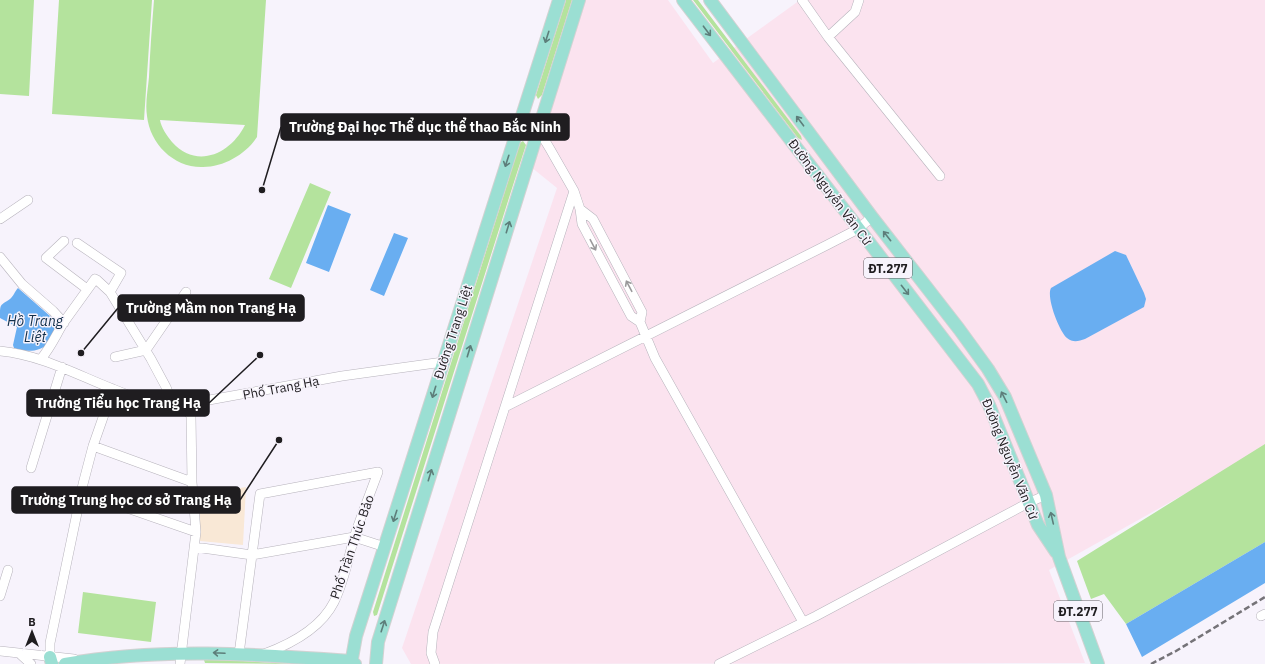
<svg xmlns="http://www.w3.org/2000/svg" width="1265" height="664" font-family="'IBM Plex Sans',sans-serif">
  <rect width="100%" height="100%" fill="#f7f3fc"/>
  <path fill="#fbe3ef" d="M 585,0 L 668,0 L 713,63 L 800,0 L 1265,0 L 1265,449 L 1049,570 L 1085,663 L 411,664 L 402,648 L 557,188 L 531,167 Z"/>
  <path fill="#f9e8d6" d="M 246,487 L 243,545 L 200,541 L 199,495 Z"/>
  <path fill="#b4e39d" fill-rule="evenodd" d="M 0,0 L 34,0 L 29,96 L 0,94 Z
    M 59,0 L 152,0 L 144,120 L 52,114 Z
    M 154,0 L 266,0 L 257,137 C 246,154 224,167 203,167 C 174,168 150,144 147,116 C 145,103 148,89 149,77 C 150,51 152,25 154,0 ZM 160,120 L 245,125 C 230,155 196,169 172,142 C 167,136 161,127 160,120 Z
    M 566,0 L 572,0 L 542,95 L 538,99 L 536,95 Z
    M 693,0 L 698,0 L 801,136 L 802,140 L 798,138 Z
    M 523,141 L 526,145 L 515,179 L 377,615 L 374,616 L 373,612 L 520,143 Z
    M 310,183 L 331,192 L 291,288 L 269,279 Z
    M 1265,444 L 1265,542 L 1126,624 L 1104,594 L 1091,599 L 1077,561 Z
    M 83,592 L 156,602 L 151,642 L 78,633 Z
    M 207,659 L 293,664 L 205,663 L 204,660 Z"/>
  <path fill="#69aef1" d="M 328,205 L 351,214 L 329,272 L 306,263 Z
    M 394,233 L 408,238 L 384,296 L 370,290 Z
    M 1115,251 L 1126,255 L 1144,293 L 1146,299 L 1144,307 L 1085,339 C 1079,341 1073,343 1067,338 C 1059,331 1046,297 1051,288 Z
    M 18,288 L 58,323 C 55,347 36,356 14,348 L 13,345 L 17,327 L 0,318 C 0,303 0,306 10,299 C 13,297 15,291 18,288 Z
    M 1265,542 L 1265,583 L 1142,657 L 1126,624 Z"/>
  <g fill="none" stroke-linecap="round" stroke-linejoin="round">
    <defs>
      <path id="minor" d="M 802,0 L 828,37 L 940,176
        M 828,37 L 855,12 L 859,0
        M 521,119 L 538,129 L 550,149 L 574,191 L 580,209 L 582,224 L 631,316 L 640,322
        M 580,209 L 593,219 L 642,312 L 640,322 L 655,358 L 803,622
        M 0,219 L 28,200
        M 64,241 L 46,258 L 87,289
        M 77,243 L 121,273 L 110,292
        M 0,257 L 22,284 L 53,311 L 64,323
        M 0,351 C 41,355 75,374 113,389 C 134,398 156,405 178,409
        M 115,357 L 146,350 L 186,292
        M 41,359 C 51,347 56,335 64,322 C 74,308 85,293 95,279 L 97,280 L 110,292 L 151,359 L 166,387 L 172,402 L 180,410 L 186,408
        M 505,407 L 827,245 L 858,229 L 872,217
        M 93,446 L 192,482
        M 31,468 L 62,367
        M 81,492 L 196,532
        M 195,547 L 252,555 L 354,537 L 385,547
        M 0,596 L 8,570
        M 1261,616 L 1265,614
        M 0,651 L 74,659
        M 20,654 L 31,664
        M 239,654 L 260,494 L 378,472
        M 264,654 C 291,644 321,628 334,602 C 344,582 348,559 354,538 C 361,516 370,494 378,472
        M 50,657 L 50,643 L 83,484 L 93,446 L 113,389
        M 180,664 L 196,532 L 192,482 L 191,416 L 186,408 L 187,404 L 342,376 L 443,362
        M 435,664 L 431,653 L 433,632 L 574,191
        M 719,664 L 816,616 L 1028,503 L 1046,495"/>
      <path id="major" d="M 683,0 L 978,384 L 989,405 L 1038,525 L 1056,552
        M 710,0 L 872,217 L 959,329 L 988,369 L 1005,397 L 1046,495 L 1059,557 L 1098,664
        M 50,657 L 52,664
        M 65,664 C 160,647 256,654 351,661 L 355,664
        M 351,664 L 356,636 L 559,0
        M 376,664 L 378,642 L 579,0"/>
    </defs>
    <use href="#minor" stroke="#b7b3bc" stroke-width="10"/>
    <use href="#major" stroke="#d2d2d2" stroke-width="14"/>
    <use href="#minor" stroke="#fff" stroke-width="9"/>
    <use href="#major" stroke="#9bdfd3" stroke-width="12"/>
    <path stroke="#757378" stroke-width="2.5" stroke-dasharray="6 3" stroke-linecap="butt" d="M 1151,664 L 1176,651 L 1265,597"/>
  </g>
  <defs><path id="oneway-shaft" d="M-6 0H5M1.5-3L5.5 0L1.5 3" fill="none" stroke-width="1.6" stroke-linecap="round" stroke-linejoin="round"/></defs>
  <g stroke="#5d7e7a">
    <use href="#oneway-shaft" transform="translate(707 31) rotate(53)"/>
    <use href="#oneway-shaft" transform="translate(547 37) rotate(108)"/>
    <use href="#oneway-shaft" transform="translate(800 121) rotate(-127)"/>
    <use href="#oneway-shaft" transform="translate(507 161) rotate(108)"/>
    <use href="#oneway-shaft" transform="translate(508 227) rotate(-73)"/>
    <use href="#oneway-shaft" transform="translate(887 236) rotate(-128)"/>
    <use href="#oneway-shaft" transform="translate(905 290) rotate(52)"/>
    <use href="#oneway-shaft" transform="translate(469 351) rotate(-73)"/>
    <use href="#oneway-shaft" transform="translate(434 392) rotate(107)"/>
    <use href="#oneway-shaft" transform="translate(1004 397) rotate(-117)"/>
    <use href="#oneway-shaft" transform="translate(430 475) rotate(-73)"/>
    <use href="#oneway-shaft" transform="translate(395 516) rotate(108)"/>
    <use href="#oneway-shaft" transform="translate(1052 518) rotate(-103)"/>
    <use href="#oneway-shaft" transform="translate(383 626) rotate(-72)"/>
    <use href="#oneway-shaft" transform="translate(219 653) rotate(-177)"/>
  </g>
  <g stroke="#9a999b">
    <use href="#oneway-shaft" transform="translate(593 245) rotate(62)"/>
    <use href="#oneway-shaft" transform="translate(629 286) rotate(-118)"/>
  </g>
  <g text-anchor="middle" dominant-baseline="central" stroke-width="3" stroke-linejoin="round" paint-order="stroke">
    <g fill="#f7f3fc" stroke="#605d62" stroke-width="1">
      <rect x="864" y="258" width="48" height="20" rx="3"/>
      <rect x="1054" y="601" width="48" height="20" rx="3"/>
    </g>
    <g font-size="12" font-weight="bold" fill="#1f1d20">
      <text x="888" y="268">ĐT.277</text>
      <text x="1078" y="611">ĐT.277</text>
    </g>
    <g font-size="13" fill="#1f1d20" stroke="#f7f3fc">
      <text transform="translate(830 192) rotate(53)">Đường Nguyễn Văn Cừ</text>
      <text transform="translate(453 332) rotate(-72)">Đường Trang Liệt</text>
      <text transform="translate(281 388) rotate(-11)">Phố Trang Hạ</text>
      <text transform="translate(1010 459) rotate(68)">Đường Nguyễn Văn Cừ</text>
      <text transform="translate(352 547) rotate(-71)">Phố Trần Thúc Bảo</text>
    </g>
    <g font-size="14" font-style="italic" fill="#122f4a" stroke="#f7f3fc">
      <text x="35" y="321">Hồ Trang<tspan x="35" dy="16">Liệt</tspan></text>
    </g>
  </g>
  <path fill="none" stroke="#1f1d20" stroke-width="1.5" d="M262 190L281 127M81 353L118 308M260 355L209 403M279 440L240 500"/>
  <g fill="#1f1d20" stroke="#f7f3fc" stroke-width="1.5">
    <circle cx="262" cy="190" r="4"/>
    <circle cx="81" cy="353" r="4"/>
    <circle cx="260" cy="355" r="4"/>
    <circle cx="279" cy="440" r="4"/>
  </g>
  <g fill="#1f1d20" stroke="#1f1d20" stroke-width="1.5">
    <rect x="281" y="114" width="288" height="26" rx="4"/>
    <rect x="118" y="295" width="186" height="26" rx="4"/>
    <rect x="27" y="390" width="182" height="26" rx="4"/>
    <rect x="12" y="487" width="228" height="26" rx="4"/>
  </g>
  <g font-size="14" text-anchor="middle" font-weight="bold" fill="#fff">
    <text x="425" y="132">Trường Đại học Thể dục thể thao Bắc Ninh</text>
    <text x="211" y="313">Trường Mầm non Trang Hạ</text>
    <text x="118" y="408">Trường Tiểu học Trang Hạ</text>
    <text x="126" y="505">Trường Trung học cơ sở Trang Hạ</text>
  </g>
  <g transform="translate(32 632)" stroke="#f7f3fc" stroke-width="3" paint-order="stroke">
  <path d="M0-3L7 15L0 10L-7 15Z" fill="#1f1d20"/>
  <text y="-6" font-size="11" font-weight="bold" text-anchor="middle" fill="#1f1d20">B</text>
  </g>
</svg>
